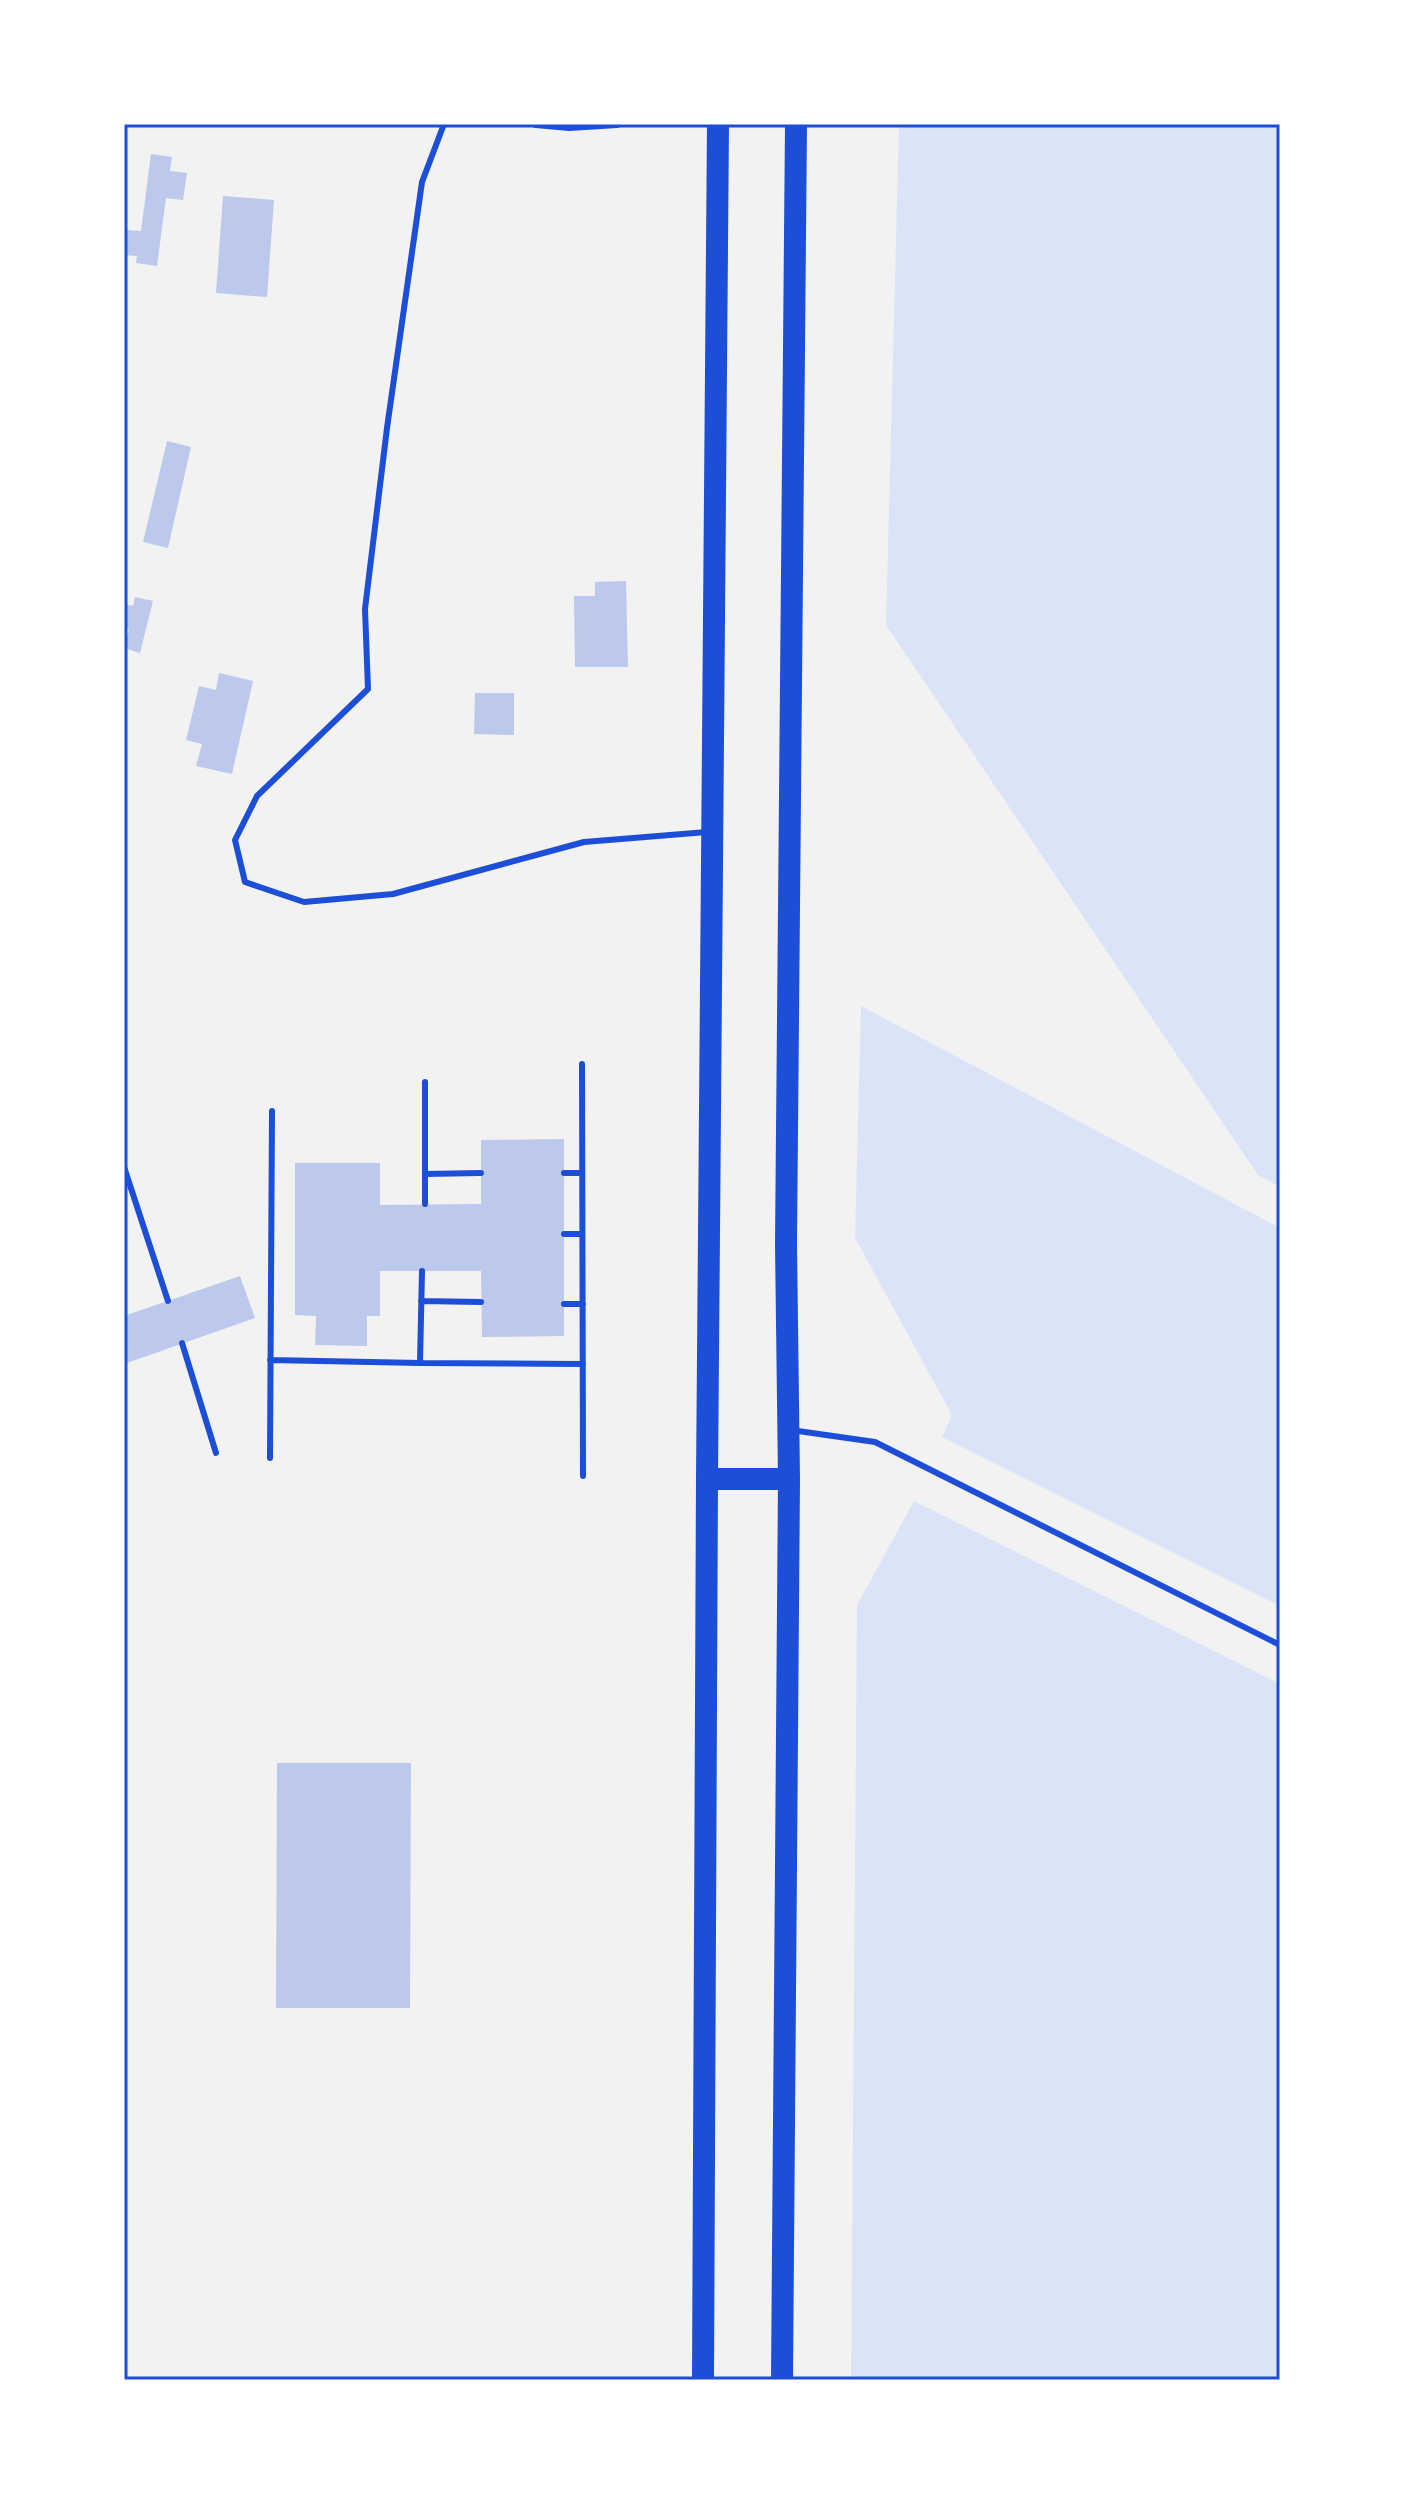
<svg xmlns="http://www.w3.org/2000/svg" width="1404" height="2504" font-family="'Exo 2',sans-serif">
  <rect width="100%" height="100%" fill="#f2f2f2"/>
  <path fill="#dbe4f7" d="M 899,124 L 1280,124 L 1280,1187 L 1258,1175 L 886,625 Z
    M 861,1006 L 1280,1228 L 1280,1606 L 942,1437 L 952,1415 L 855,1238 Z
    M 914,1501 L 1280,1684 L 1280,2380 L 851,2380 L 857,1605 Z"/>
  <path fill="#bdc9ec" d="M 151,154 L 172,157 L 170,171 L 187,173 L 183,200 L 166,198 L 157,266 L 136,263 L 137,256 L 124,255 L 127,230 L 141,231 Z
    M 223,196 L 274,200 L 267,297 L 216,293 Z
    M 167,441 L 191,447 L 168,548 L 143,542 Z
    M 626,581 L 628,667 L 575,667 L 574,596 L 595,596 L 595,582 Z
    M 135,597 L 153,601 L 140,653 L 124,648 L 129,629 L 124,628 L 124,604 L 133,606 Z
    M 219,673 L 253,681 L 232,774 L 196,766 L 202,744 L 186,740 L 199,686 L 216,690 Z
    M 475,693 L 514,693 L 514,735 L 474,734 Z
    M 564,1139 L 564,1336 L 482,1337 L 481,1271 L 380,1271 L 380,1316 L 367,1316 L 367,1346 L 315,1345 L 316,1316 L 295,1315 L 295,1163 L 380,1163 L 380,1205 L 481,1204 L 481,1140 Z
    M 240,1276 L 255,1318 L 124,1364 L 124,1316 Z
    M 277,1763 L 411,1763 L 410,2008 L 276,2008 Z"/>
  <g fill="none" stroke-linecap="round" stroke-linejoin="round">
    <path stroke="#1d4ed8" stroke-width="6" d="M 444,124 L 422,182 L 387,428 L 365,609 L 368,689 L 257,796 L 235,840 L 245,882 L 304,902 L 393,894 L 584,842 L 707,832
      M 582,1064 L 583,1476
      M 124,1167 L 168,1301
      M 564,1173 L 582,1173
      M 425,1174 L 481,1173
      M 425,1204 L 425,1082
      M 564,1234 L 582,1234
      M 421,1301 L 481,1302
      M 564,1304 L 583,1304
      M 182,1343 L 216,1453
      M 270,1360 L 420,1363 L 422,1271
      M 420,1363 L 583,1364
      M 791,1430 L 875,1442 L 1280,1645
      M 270,1458 L 272,1111"/>
    <path stroke="#1d4ed8" stroke-width="8" d="M 536,124 L 569,127 L 617,124"/>
    <path stroke="#1d4ed8" stroke-width="22" d="M 707,1479 L 789,1479
      M 703,2380 L 707,1479 L 718,124
      M 782,2380 L 789,1479 L 786,1244 L 796,124"/>
  </g>
  <rect width="1404" height="2504" fill="none" stroke="#ffffff" stroke-width="252"/>
  <rect x="126" y="126" width="1152" height="2252" fill="none" stroke="#1d4ed8" stroke-width="3"/>
</svg>
